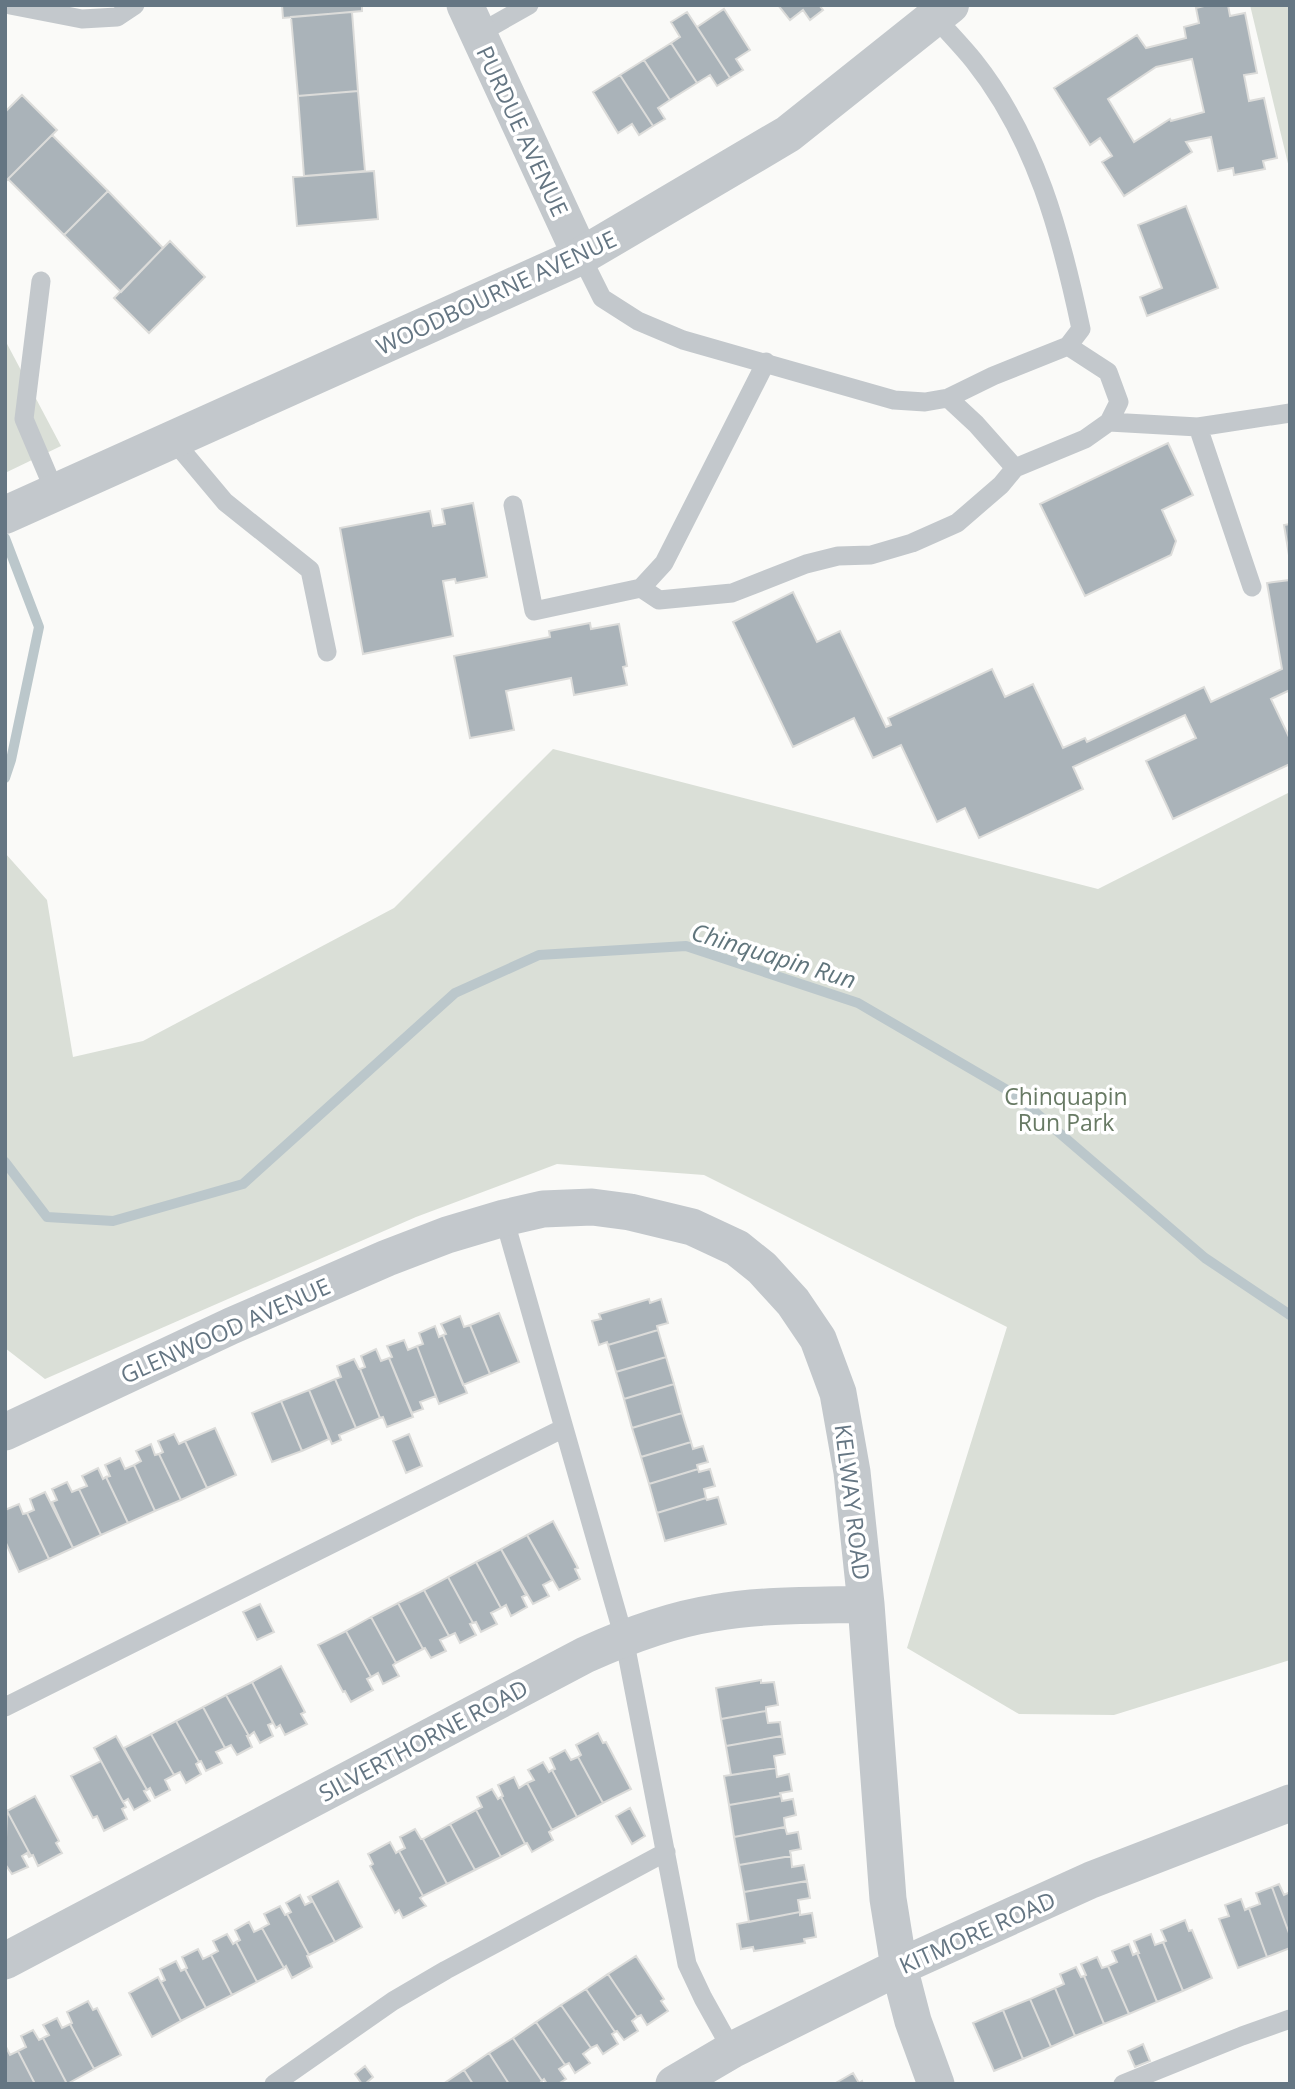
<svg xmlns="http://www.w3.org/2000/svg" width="1295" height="2089" font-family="'Open Sans',sans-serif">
  <rect width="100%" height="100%" fill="#fafaf8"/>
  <path fill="#dadfd7" d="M 1250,5 L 1290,5 L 1290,172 Z
    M 5,340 L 61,446 L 5,473 Z
    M 553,749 L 1098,889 L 1290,792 L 1290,1660 L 1114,1715 L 1019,1714 L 907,1648 L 1007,1327 L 704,1175 L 557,1164 L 416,1217 L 45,1379 L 5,1348 L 5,853 L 47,900 L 73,1057 L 143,1041 L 394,908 Z"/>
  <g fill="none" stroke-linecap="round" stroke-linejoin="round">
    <path stroke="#bbc7cb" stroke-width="10" d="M 5,538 L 39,627 L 11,760 L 5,778
      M 5,1162 L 47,1217 L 113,1221 L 243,1184 L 455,993 L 539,955 L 686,946 L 858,1003 L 1014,1094 L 1205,1258 L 1290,1315"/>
  </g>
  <path fill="#aab3b9" stroke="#dcdcda" stroke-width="2" fill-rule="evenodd" d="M 282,5 L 362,5 L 362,11 L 283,18 Z
    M 778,5 L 819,5 L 823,10 L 810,20 L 803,10 L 790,20 Z
    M 1208,5 L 1228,5 L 1230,16 L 1245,13 L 1257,73 L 1244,75 L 1249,101 L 1264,98 L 1277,158 L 1263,161 L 1265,169 L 1234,175 L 1233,168 L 1218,171 L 1211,137 L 1186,142 L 1192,152 L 1124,196 L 1102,162 L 1112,156 L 1100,138 L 1090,145 L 1054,88 L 1137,35 L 1146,48 L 1186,38 L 1184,27 L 1199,23 L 1196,8 ZM 1192,59 L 1204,112 L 1171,121 L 1170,119 L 1134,142 L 1108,99 L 1156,67 Z
    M 724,9 L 750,50 L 736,59 L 743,70 L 730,78 L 697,27 Z
    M 352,12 L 358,91 L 298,96 L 291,17 Z
    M 687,12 L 730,78 L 717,86 L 710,75 L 697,83 L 671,43 L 680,37 L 671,22 Z
    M 671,43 L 697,83 L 670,100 L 644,60 Z
    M 644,60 L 670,100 L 658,108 L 665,119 L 653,126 L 620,75 Z
    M 620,75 L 653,126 L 639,135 L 632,124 L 618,133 L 593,92 Z
    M 358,91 L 365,171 L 304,176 L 298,96 Z
    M 22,95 L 57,130 L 5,182 L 5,112 Z
    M 52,135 L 108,191 L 64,235 L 8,179 Z
    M 374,171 L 378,219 L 297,226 L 293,177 Z
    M 108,191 L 163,248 L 121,292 L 64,235 Z
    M 1186,206 L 1218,288 L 1147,316 L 1140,297 L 1162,288 L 1138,225 Z
    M 170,241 L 205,277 L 149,333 L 114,298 Z
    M 1168,443 L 1193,495 L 1162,510 L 1176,541 L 1171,555 L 1085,596 L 1040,504 Z
    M 473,503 L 487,577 L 456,583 L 455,579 L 443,581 L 453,636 L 363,654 L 340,528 L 430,511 L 433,526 L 445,524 L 442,509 Z
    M 1290,524 L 1290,561 L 1284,525 Z
    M 1290,580 L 1290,690 L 1271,699 L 1290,739 L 1290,764 L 1173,819 L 1146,761 L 1196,738 L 1185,715 L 1073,767 L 1083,789 L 979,838 L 965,808 L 937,822 L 901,745 L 873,758 L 854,718 L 793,747 L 733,622 L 793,592 L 817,642 L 840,631 L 886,727 L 891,725 L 888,718 L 992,669 L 1005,697 L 1033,684 L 1063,748 L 1085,738 L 1087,742 L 1204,687 L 1211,702 L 1282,669 L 1267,583 Z
    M 590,623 L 591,629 L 619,624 L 627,666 L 623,667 L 627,685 L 574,695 L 571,678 L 506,691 L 514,730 L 470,738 L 454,656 L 550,637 L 549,631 Z
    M 649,1299 L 650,1303 L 661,1299 L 668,1323 L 657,1326 L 658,1330 L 608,1345 L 607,1342 L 599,1345 L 592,1321 L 601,1319 L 599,1314 Z
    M 499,1313 L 519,1362 L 490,1374 L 470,1325 Z
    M 460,1316 L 464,1327 L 470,1325 L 490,1374 L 463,1385 L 443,1335 L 446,1334 L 441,1324 Z
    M 435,1326 L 439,1337 L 443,1335 L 467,1393 L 439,1404 L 417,1346 L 423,1344 L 419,1333 Z
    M 658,1330 L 666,1357 L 616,1372 L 608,1345 Z
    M 404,1340 L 408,1350 L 417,1346 L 436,1396 L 420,1402 L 423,1409 L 412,1413 L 389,1358 L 392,1357 L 387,1346 Z
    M 376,1349 L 381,1361 L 389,1358 L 413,1417 L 387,1427 L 383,1417 L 380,1418 L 360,1369 L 365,1367 L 361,1356 Z
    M 666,1357 L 674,1384 L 624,1399 L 616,1372 Z
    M 354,1359 L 359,1369 L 360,1369 L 380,1418 L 356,1428 L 335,1379 L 341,1377 L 337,1366 Z
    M 335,1379 L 356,1428 L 339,1435 L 341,1440 L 332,1444 L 309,1390 Z
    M 674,1384 L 682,1413 L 632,1428 L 624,1399 Z
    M 309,1390 L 329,1439 L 302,1451 L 281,1401 Z
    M 281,1401 L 302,1451 L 272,1462 L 252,1413 Z
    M 682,1413 L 691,1442 L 641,1457 L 632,1428 Z
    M 215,1428 L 236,1475 L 207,1488 L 185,1441 Z
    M 174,1434 L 179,1444 L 185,1441 L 207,1488 L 181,1500 L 159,1454 L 163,1452 L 158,1441 Z
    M 409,1434 L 422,1466 L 406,1473 L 393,1441 Z
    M 691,1442 L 693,1449 L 703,1446 L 708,1462 L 697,1465 L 698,1469 L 649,1484 L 641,1457 Z
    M 151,1444 L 155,1455 L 159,1454 L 181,1500 L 155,1511 L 134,1465 L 141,1461 L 136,1451 Z
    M 120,1458 L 125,1469 L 134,1465 L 155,1511 L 128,1523 L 106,1477 L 110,1476 L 105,1465 Z
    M 98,1468 L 103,1479 L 106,1477 L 128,1523 L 101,1535 L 79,1489 L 87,1486 L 82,1476 Z
    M 698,1469 L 699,1472 L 710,1469 L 715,1486 L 704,1489 L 706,1498 L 657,1513 L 649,1484 Z
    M 67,1482 L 72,1492 L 79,1489 L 101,1535 L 73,1548 L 52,1502 L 57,1500 L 52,1489 Z
    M 45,1492 L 73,1548 L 49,1559 L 27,1513 L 34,1510 L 30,1499 Z
    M 718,1497 L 726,1524 L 665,1541 L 657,1513 L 706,1498 L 707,1500 Z
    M 19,1504 L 23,1514 L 27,1513 L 49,1559 L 19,1572 L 5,1541 L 5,1510 Z
    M 553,1521 L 578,1568 L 575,1569 L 580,1579 L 559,1590 L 527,1535 Z
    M 527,1535 L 552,1580 L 543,1585 L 549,1596 L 533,1604 L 501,1549 Z
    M 501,1549 L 526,1595 L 522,1597 L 527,1607 L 511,1616 L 506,1605 L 501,1608 L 476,1562 Z
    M 476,1562 L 501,1608 L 491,1613 L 497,1624 L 481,1632 L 476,1622 L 473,1623 L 448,1577 Z
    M 448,1577 L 473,1623 L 470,1624 L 476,1635 L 460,1643 L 455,1633 L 449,1636 L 424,1590 Z
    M 424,1590 L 449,1636 L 440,1640 L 446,1651 L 431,1658 L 425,1648 L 423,1649 L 398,1603 Z
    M 398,1603 L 423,1649 L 396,1663 L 371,1617 Z
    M 260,1604 L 274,1632 L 257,1640 L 243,1612 Z
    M 371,1617 L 396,1663 L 393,1665 L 399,1676 L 383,1684 L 378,1673 L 371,1677 L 346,1631 Z
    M 346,1631 L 371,1677 L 367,1679 L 373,1690 L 351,1702 L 345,1691 L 343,1692 L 318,1645 Z
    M 281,1666 L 305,1712 L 301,1714 L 307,1724 L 285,1735 L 280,1725 L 276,1728 L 252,1682 Z
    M 761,1680 L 761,1683 L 774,1682 L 778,1705 L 766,1707 L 766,1711 L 721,1719 L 716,1688 Z
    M 252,1682 L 273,1723 L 268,1725 L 273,1736 L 260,1743 L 254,1732 L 249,1736 L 226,1695 Z
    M 226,1695 L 249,1736 L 247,1736 L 252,1747 L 237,1755 L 231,1745 L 225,1748 L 203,1707 Z
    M 203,1707 L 225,1748 L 216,1752 L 222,1763 L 206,1771 L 201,1761 L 199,1762 L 176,1721 Z
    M 766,1711 L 768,1723 L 780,1722 L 782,1736 L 726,1746 L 721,1719 Z
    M 176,1721 L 199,1762 L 196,1764 L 201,1774 L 186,1783 L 180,1772 L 174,1775 L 151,1734 Z
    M 598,1733 L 603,1743 L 606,1742 L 631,1789 L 603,1803 L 578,1757 L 581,1755 L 576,1745 Z
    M 151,1734 L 174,1775 L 165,1780 L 170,1790 L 155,1798 L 150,1788 L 147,1790 L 124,1748 Z
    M 116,1736 L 147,1790 L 144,1791 L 150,1801 L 134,1810 L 128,1799 L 123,1802 L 94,1748 Z
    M 782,1736 L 785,1754 L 774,1756 L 776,1768 L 731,1775 L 726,1746 Z
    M 565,1750 L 571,1760 L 578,1757 L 603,1803 L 577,1817 L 552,1770 L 555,1769 L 550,1758 Z
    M 101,1761 L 126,1807 L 122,1809 L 127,1819 L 104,1831 L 97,1816 L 93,1818 L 71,1776 Z
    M 543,1762 L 549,1772 L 552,1770 L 577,1817 L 552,1830 L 527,1783 L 534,1780 L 528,1770 Z
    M 776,1768 L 777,1777 L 789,1774 L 792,1791 L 780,1793 L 781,1796 L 729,1805 L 724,1776 Z
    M 514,1777 L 519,1788 L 527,1783 L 552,1830 L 549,1832 L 553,1840 L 532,1852 L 527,1843 L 525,1844 L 501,1797 L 503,1796 L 498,1785 Z
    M 492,1789 L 498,1799 L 501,1797 L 525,1844 L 501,1857 L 476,1810 L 482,1807 L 477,1797 Z
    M 35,1796 L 59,1841 L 56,1843 L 62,1853 L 38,1866 L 33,1855 L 31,1856 L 7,1811 Z
    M 781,1796 L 782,1801 L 793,1799 L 796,1815 L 784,1818 L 785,1827 L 734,1837 L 729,1805 Z
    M 630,1808 L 645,1836 L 632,1844 L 616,1816 Z
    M 476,1810 L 501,1857 L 475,1870 L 450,1824 Z
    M 7,1811 L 31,1856 L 29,1857 L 27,1853 L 22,1856 L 28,1867 L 12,1874 L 5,1864 Z
    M 450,1824 L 475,1870 L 447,1884 L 423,1839 Z
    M 785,1827 L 787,1834 L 798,1832 L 801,1849 L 790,1851 L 791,1856 L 739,1865 L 734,1837 Z
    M 415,1829 L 421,1839 L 423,1839 L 447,1884 L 423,1896 L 399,1851 L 405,1848 L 400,1837 Z
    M 390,1842 L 396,1853 L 399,1851 L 423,1896 L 420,1898 L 426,1906 L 403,1918 L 399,1910 L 395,1913 L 370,1866 L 373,1864 L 368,1854 Z
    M 791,1856 L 792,1867 L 804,1865 L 807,1881 L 744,1892 L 739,1865 Z
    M 338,1881 L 362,1927 L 335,1942 L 310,1896 Z
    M 807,1881 L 810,1898 L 798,1900 L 800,1912 L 749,1922 L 744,1892 Z
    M 1279,1884 L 1284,1895 L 1290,1892 L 1290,1936 L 1272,1887 Z
    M 1272,1887 L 1290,1936 L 1290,1948 L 1267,1957 L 1249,1908 L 1260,1904 L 1256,1893 Z
    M 300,1895 L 305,1905 L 311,1902 L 308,1897 L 310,1896 L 335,1942 L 309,1955 L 287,1914 L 291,1912 L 286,1903 Z
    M 1241,1899 L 1245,1910 L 1249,1908 L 1267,1957 L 1238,1968 L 1219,1919 L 1229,1916 L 1225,1905 Z
    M 280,1906 L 285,1915 L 287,1914 L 309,1955 L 307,1956 L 312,1967 L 292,1978 L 286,1966 L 284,1968 L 262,1928 L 269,1924 L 264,1914 Z
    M 800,1912 L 800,1915 L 812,1913 L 816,1937 L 804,1939 L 805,1943 L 754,1951 L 753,1947 L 741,1949 L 737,1924 Z
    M 1185,1920 L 1189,1931 L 1192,1930 L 1212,1978 L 1183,1991 L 1163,1942 L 1166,1941 L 1161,1930 Z
    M 249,1922 L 254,1932 L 262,1928 L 284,1968 L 257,1982 L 236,1942 L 240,1940 L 235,1930 Z
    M 227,1934 L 233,1944 L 236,1942 L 257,1982 L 232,1995 L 211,1955 L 218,1951 L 213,1941 Z
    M 1151,1934 L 1155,1945 L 1163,1942 L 1183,1991 L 1157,2002 L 1137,1953 L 1139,1953 L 1134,1941 Z
    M 1129,1944 L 1133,1955 L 1137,1953 L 1157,2002 L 1129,2014 L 1108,1966 L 1117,1962 L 1112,1951 Z
    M 198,1949 L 203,1959 L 211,1955 L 232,1995 L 206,2008 L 185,1969 L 187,1968 L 182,1957 Z
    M 636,1956 L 664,1999 L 661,2001 L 668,2011 L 647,2025 L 641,2015 L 637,2017 L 608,1974 Z
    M 1097,1957 L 1102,1968 L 1108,1966 L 1129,2014 L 1104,2024 L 1084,1976 L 1086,1975 L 1081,1964 Z
    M 176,1961 L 181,1971 L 185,1969 L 206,2008 L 181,2021 L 161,1982 L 165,1980 L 160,1969 Z
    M 1076,1967 L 1081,1977 L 1084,1976 L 1104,2024 L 1075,2036 L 1055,1988 L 1064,1984 L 1060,1974 Z
    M 608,1974 L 637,2017 L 632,2021 L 638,2031 L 624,2040 L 617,2031 L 615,2032 L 586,1989 Z
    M 158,1977 L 181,2021 L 152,2037 L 129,1993 Z
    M 1055,1988 L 1075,2036 L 1051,2047 L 1030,1999 Z
    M 586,1989 L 615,2032 L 612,2034 L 618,2044 L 603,2054 L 597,2045 L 591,2048 L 561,2005 Z
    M 1030,1999 L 1051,2047 L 1023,2059 L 1003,2010 Z
    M 88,2001 L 93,2010 L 97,2008 L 121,2055 L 94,2069 L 70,2024 L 72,2023 L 67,2012 Z
    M 561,2005 L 591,2048 L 583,2054 L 590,2063 L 575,2073 L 569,2063 L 565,2065 L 536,2022 Z
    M 1003,2010 L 1023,2059 L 994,2071 L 973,2023 Z
    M 57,2018 L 62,2028 L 70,2024 L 94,2069 L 67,2084 L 43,2038 L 49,2035 L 43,2025 Z
    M 536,2022 L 565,2065 L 559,2069 L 566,2079 L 558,2084 L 547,2084 L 544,2079 L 542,2081 L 513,2038 Z
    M 33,2030 L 39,2040 L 43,2038 L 67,2084 L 35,2084 L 18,2051 L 26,2047 L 21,2036 Z
    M 513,2038 L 542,2081 L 539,2084 L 509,2084 L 489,2053 Z
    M 1143,2044 L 1150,2061 L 1135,2067 L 1128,2051 Z
    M 5,2045 L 10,2055 L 18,2051 L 35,2084 L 5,2084 Z
    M 489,2053 L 509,2084 L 473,2084 L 464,2070 Z
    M 365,2066 L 373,2077 L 365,2084 L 362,2084 L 355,2074 Z
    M 464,2070 L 473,2084 L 443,2084 Z
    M 853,2073 L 859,2083 L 862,2081 L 863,2084 L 834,2084 Z"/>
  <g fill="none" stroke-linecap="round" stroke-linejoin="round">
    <path stroke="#c3c8cc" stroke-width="19" d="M 10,5 L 82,19 L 117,17 L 135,5
      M 478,34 L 529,5
      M 581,256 L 602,298 L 638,321 L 683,340 L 894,400 L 925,402 L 948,398 L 993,376 L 1068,346 L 1081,329 C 1061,234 1036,139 974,61 C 962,46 948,32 935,17
      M 41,281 L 24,419 L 55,492
      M 766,362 L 664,563 L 641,588 L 659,600 L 732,593 L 806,564 L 838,556 L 871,555 L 912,543 L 957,523 L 1001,485 L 1015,468 L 1085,439 L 1109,422 L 1119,402 L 1108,372 L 1068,346
      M 948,398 L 976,424 L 1015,468
      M 1109,422 L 1198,427 L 1252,587
      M 1198,427 L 1290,413
      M 173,440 L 225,502 L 310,570 L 327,652
      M 513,505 L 534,611 L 641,588
      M 504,1218 L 624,1638 L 687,1964 L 703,1998 L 732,2050
      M 5,1707 L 564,1428
      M 274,2084 L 393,2001 L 446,1970 L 666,1852
      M 1123,2084 L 1242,2036 L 1290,2019"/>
    <path stroke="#c3c8cc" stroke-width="37" d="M 465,5 L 581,256
      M 5,1432 L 231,1326 L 387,1258 L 447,1235 L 504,1218 L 543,1209 L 592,1207 L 630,1212 L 692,1227 L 737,1248 L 762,1268 L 793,1302 L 818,1339 L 838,1393 L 852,1472 L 866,1604 L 888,1899 L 899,1967 L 913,2021 L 936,2084
      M 5,1961 L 585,1655 C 627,1636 669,1620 714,1613 C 764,1604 816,1606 866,1604
      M 674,2084 L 732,2050 L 899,1967 L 1091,1880 L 1290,1803"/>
    <path stroke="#c3c8cc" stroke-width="38" d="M 5,515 L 581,256 L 788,134 L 950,5"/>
  </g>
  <g text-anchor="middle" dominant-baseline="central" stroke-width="7" stroke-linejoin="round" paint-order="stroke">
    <g font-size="23" fill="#657683" stroke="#fff">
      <text transform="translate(523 131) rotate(65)">PURDUE AVENUE</text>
      <text transform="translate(496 292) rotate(-25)">WOODBOURNE AVENUE</text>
      <text transform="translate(225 1330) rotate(-24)">GLENWOOD AVENUE</text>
      <text transform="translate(853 1502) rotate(83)">KELWAY ROAD</text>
      <text transform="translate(423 1740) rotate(-28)">SILVERTHORNE ROAD</text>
      <text transform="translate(977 1932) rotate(-24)">KITMORE ROAD</text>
    </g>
    <g font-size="23" fill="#687a64" stroke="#fff">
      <text x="1066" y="1096">Chinquapin<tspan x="1066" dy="26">Run Park</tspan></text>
    </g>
    <g font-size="24" font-style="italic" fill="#60757c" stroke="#fff">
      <text transform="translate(774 955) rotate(17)">Chinquapin Run</text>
    </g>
  </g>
  <rect width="1295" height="2089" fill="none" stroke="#657683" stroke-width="14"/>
</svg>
